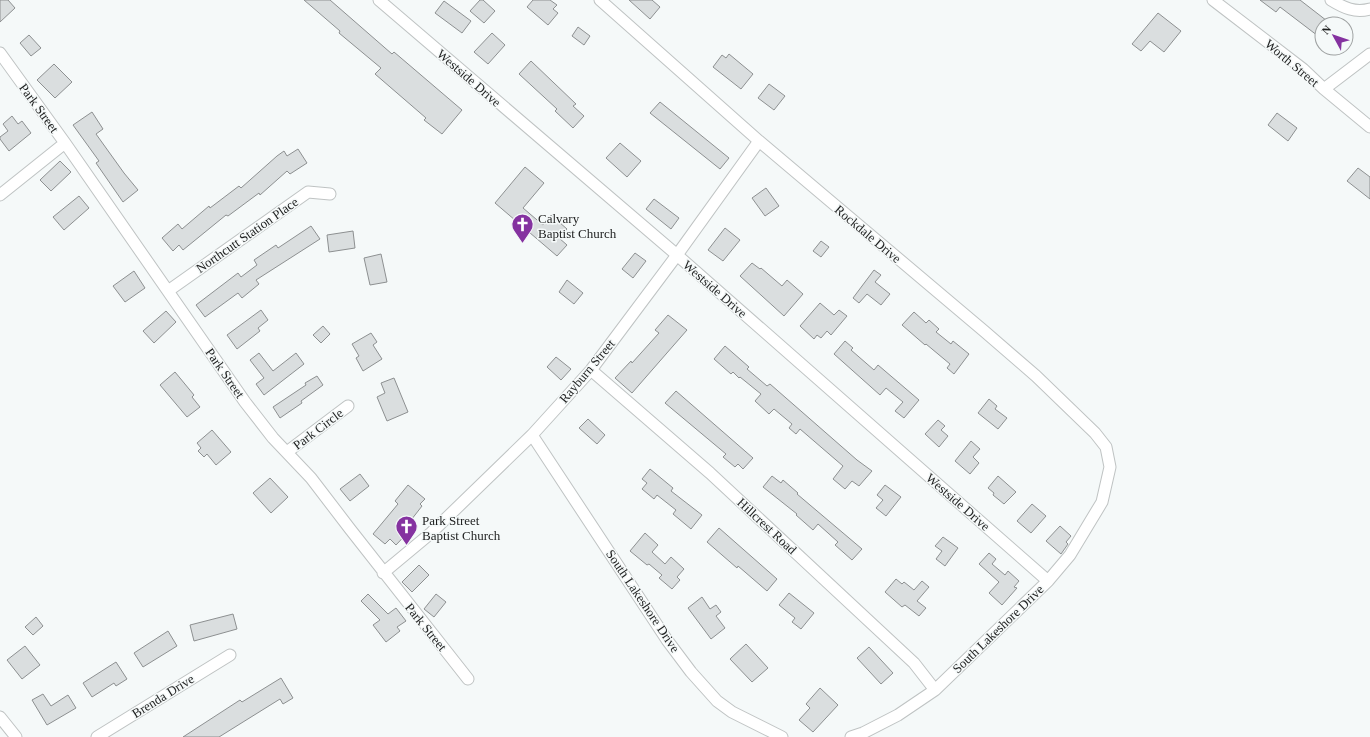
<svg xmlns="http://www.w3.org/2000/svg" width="1370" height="737" font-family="Georgia,serif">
  <rect width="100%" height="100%" fill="#f5f9f9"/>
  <path fill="#dadedf" stroke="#8d9091" d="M 0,0 L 8,0 L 15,8 L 0,22 Z
    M 304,0 L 330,0 L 392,54 L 394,52 L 462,110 L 442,134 L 424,120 L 426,118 L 375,74 L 381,68 L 339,33 L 340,31 Z
    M 480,0 L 483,0 L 495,11 L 484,23 L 470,11 Z
    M 533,0 L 550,0 L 557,5 L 553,9 L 558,13 L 548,25 L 527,7 Z
    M 629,0 L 652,0 L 660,7 L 650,19 Z
    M 1260,0 L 1300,0 L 1331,24 L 1322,24 L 1322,39 L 1280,7 L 1276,12 Z
    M 444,1 L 471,21 L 462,33 L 435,13 Z
    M 1158,13 L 1181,31 L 1164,52 L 1150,41 L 1141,51 L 1132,44 Z
    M 578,27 L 590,36 L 584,45 L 572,36 Z
    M 492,33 L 505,45 L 488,64 L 474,52 Z
    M 29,35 L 41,48 L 31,56 L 20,43 Z
    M 729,54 L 753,74 L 741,89 L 713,67 L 722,55 L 726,58 Z
    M 531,61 L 576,104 L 573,106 L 584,116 L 573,128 L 555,111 L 557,109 L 519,74 Z
    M 54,64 L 72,82 L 55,98 L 37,80 Z
    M 769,84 L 785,96 L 774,110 L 758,98 Z
    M 660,102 L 729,158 L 720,169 L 650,113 Z
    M 92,112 L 103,129 L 96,134 L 124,173 L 138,190 L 123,202 L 96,163 L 99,161 L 73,125 Z
    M 1277,113 L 1297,128 L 1288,141 L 1268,125 Z
    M 12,116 L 18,124 L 22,121 L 31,133 L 9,151 L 0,139 L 0,137 L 8,131 L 3,124 Z
    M 620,143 L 641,161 L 627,177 L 606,158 Z
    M 298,149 L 307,163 L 290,174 L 287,171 L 260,195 L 259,193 L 228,216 L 226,215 L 183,250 L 179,245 L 173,251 L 162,238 L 178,224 L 182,229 L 209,206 L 210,208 L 239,186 L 241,188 L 277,156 L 284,151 L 287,156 Z
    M 60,161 L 71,172 L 51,191 L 40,180 Z
    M 525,167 L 544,183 L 523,208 L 543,225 L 551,215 L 567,229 L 559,238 L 567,245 L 557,256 L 495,203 Z
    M 1358,168 L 1370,177 L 1370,199 L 1347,181 Z
    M 766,188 L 779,206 L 765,216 L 752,198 Z
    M 79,196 L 89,208 L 64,230 L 53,217 Z
    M 654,199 L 679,218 L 671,229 L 646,209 Z
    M 311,226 L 320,239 L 256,280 L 259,284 L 242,298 L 238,293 L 205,317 L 196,305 L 238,273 L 241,277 L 257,265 L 254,260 L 276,245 L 278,248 Z
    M 725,228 L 740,240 L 723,261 L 708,250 Z
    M 353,231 L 355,248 L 329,252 L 327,235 Z
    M 821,241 L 829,247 L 821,257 L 813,251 Z
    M 635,253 L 646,261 L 633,278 L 622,269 Z
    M 381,254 L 387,282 L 370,285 L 364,258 Z
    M 752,263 L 760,269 L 761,268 L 782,286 L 787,280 L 803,294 L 784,316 L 740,276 Z
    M 874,270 L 881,275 L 875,282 L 890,294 L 881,305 L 867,294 L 859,303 L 853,298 Z
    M 134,271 L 145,288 L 125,302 L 113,286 Z
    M 567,280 L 583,293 L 574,304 L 559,292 Z
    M 820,303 L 834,315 L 839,310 L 847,316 L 831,335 L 827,331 L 821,338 L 817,335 L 814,339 L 800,326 Z
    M 261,310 L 268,320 L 258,328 L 260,331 L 237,349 L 227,335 Z
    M 166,311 L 176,322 L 154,343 L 143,331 Z
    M 914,312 L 926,323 L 929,320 L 939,329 L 936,332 L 951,344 L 953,341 L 969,354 L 954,374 L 947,368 L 950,364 L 926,344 L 925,345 L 902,325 Z
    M 668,315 L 687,330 L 632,393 L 615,378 L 631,361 L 632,363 L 659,333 L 655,330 Z
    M 323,326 L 330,334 L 321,343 L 313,335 Z
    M 371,333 L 377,342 L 373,345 L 382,359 L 363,371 L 356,358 L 359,356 L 352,344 Z
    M 845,341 L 853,348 L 851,350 L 874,370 L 878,365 L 919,400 L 904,418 L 895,411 L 903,402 L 886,388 L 880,395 L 834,354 Z
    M 725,346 L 749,367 L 747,369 L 767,386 L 770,384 L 857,460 L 872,471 L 859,486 L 852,481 L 845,489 L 833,479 L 843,466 L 800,429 L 796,434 L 789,428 L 792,424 L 774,409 L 769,414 L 755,401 L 761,394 L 740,377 L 739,378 L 733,372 L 731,374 L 714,359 Z
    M 259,353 L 273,371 L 296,353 L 304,364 L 264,395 L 256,384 L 264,378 L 250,360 Z
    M 556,357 L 571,369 L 561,380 L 547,367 Z
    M 175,372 L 194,395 L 192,397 L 200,407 L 187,417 L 160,385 Z
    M 317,376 L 323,385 L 301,401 L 302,403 L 280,418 L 273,407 L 306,385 L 305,383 Z
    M 394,378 L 408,412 L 387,421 L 377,397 L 385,393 L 381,383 Z
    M 676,391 L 753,458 L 743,469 L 738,464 L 735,467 L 723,457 L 726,454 L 665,403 Z
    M 989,399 L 997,406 L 995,409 L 1007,418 L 998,429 L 978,413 Z
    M 588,419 L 605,435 L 597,444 L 579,428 Z
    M 938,420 L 945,426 L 941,430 L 948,436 L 939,447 L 925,434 Z
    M 212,430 L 231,452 L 216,465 L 207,454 L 204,457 L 198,451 L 201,448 L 197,443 Z
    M 971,441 L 980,449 L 973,457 L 979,463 L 970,474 L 955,461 Z
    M 650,469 L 673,488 L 671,491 L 702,515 L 691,529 L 673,514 L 676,510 L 657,495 L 654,499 L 642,489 L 647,483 L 642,479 Z
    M 360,474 L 369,486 L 350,501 L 340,489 Z
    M 772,476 L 781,483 L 783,480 L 798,493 L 797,494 L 862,549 L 852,560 L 835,545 L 838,542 L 818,524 L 813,530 L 796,515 L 797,514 L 763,487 Z
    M 998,476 L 1016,492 L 1004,504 L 993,495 L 994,493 L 988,488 Z
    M 270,478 L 288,497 L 271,513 L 253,493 Z
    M 408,485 L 425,499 L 420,504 L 422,506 L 408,524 L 412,528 L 396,545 L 390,539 L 385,544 L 373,534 L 398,504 L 395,501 Z
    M 885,485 L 901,497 L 886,516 L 876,508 L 883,500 L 877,495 Z
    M 1032,504 L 1046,516 L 1031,533 L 1017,521 Z
    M 1060,526 L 1071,536 L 1066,542 L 1068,544 L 1061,554 L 1046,541 Z
    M 719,528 L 777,579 L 767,591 L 738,566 L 737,568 L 707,542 Z
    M 645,533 L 658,545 L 652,552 L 665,564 L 671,557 L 684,569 L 677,577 L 680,580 L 672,589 L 659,578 L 662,575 L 649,564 L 647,565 L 630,551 Z
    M 943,537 L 958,548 L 945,566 L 936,559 L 942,551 L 935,546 Z
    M 989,553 L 996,559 L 992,564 L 1005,575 L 1008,571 L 1019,581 L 1014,587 L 1017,588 L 1002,605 L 989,593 L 999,582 L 979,564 Z
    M 419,565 L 429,575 L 412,592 L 402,582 Z
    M 896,579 L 902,584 L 904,582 L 914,590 L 922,581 L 929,587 L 917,601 L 926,608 L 919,616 L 905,605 L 902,607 L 885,592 Z
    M 789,593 L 814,613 L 801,629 L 792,622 L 795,618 L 779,605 Z
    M 368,594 L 388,614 L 396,608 L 406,621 L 397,627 L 400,631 L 386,642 L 373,625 L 380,620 L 361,601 Z
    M 436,594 L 446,602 L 434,617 L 424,609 Z
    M 702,597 L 710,609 L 716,605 L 721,612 L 716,616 L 725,628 L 711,639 L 688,608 Z
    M 233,614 L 237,629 L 194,641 L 190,625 Z
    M 36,617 L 43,626 L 33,635 L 25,627 Z
    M 168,631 L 177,646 L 143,667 L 134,653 Z
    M 746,644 L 768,668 L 752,682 L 730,659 Z
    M 25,646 L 40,665 L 22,679 L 7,660 Z
    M 869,647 L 893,673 L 881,684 L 857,658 Z
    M 116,662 L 127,679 L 116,686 L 114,683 L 92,697 L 83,683 Z
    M 281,678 L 293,698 L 283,704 L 280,699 L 219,737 L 183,737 L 240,700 L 242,702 Z
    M 820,688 L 838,705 L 813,732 L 799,720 L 810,708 L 806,704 Z
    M 43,694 L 51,706 L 68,695 L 76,708 L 47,725 L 32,700 Z"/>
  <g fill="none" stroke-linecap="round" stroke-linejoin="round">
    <defs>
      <path id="street" d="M 379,0 L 677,255 L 1048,581
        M 600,0 L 759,141 L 984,331 L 1036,376 L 1095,433 L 1106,447 L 1110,467 L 1102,502 L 1070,555 L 1048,581 L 935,690 L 898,715 L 863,733 L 851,737
        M 1213,0 L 1303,69 L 1324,89 L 1370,127
        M 1331,0 C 1344,8 1355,13 1370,9
        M 0,53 L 65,143 L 245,402 L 273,438 L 311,478 L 350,529 L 468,679
        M 1324,89 L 1370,54
        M 0,195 L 65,143
        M 168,291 L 308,192 L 330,194
        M 591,370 L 710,473 L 914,663 L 935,690
        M 532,435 L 667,640 L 691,672 L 717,701 L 732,712 L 782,737
        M 287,452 L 348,406
        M 383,573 L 431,533 L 532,435 L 591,370 L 677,255 L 759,141
        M 0,717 L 16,737
        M 97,737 L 230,655"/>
    </defs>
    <use href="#street" stroke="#bfc3c3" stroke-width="13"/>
    <use href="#street" stroke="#fff" stroke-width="11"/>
  </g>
  <defs>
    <symbol id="church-pin" viewBox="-11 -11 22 30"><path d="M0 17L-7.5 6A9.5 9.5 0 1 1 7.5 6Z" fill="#8532a0" stroke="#f5f9f9"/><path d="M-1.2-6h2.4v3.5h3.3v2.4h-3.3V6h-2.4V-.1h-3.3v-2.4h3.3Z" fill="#fff"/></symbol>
  </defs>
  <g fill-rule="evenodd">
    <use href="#church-pin" x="510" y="212" width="25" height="34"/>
    <use href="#church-pin" x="394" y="514" width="25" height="34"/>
  </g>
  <g text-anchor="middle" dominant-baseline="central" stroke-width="3" stroke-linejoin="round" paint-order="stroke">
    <g font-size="13" fill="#1e1f1f" stroke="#f5f9f9">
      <text transform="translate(1292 63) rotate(40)">Worth Street</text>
      <text transform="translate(469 78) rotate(41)">Westside Drive</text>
      <text transform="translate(39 108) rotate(54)">Park Street</text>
      <text transform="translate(868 234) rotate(40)">Rockdale Drive</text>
      <text transform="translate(247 235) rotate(-35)">Northcutt Station Place</text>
      <text transform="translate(715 289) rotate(41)">Westside Drive</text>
      <text transform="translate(587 371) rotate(-50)">Rayburn Street</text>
      <text transform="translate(225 373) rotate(55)">Park Street</text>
      <text transform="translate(318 429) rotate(-37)">Park Circle</text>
      <text transform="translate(958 502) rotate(41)">Westside Drive</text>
      <text transform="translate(767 526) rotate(43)">Hillcrest Road</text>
      <text transform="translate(643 601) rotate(56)">South Lakeshore Drive</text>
      <text transform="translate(426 627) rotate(51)">Park Street</text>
      <text transform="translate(998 629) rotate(-44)">South Lakeshore Drive</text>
      <text transform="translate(163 696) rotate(-32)">Brenda Drive</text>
    </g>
    <g font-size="13" fill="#1e1f1f" stroke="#f5f9f9" text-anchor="start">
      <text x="538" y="218">Calvary<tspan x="538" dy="15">Baptist Church</tspan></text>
      <text x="422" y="520">Park Street<tspan x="422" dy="15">Baptist Church</tspan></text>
    </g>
  </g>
  <g transform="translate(1334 36) rotate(310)"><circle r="19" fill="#f5f9f9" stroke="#9fa2a2"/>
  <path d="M0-3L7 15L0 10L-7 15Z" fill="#8532a0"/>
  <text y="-6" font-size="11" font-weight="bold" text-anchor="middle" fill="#1e1f1f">N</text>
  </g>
</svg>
